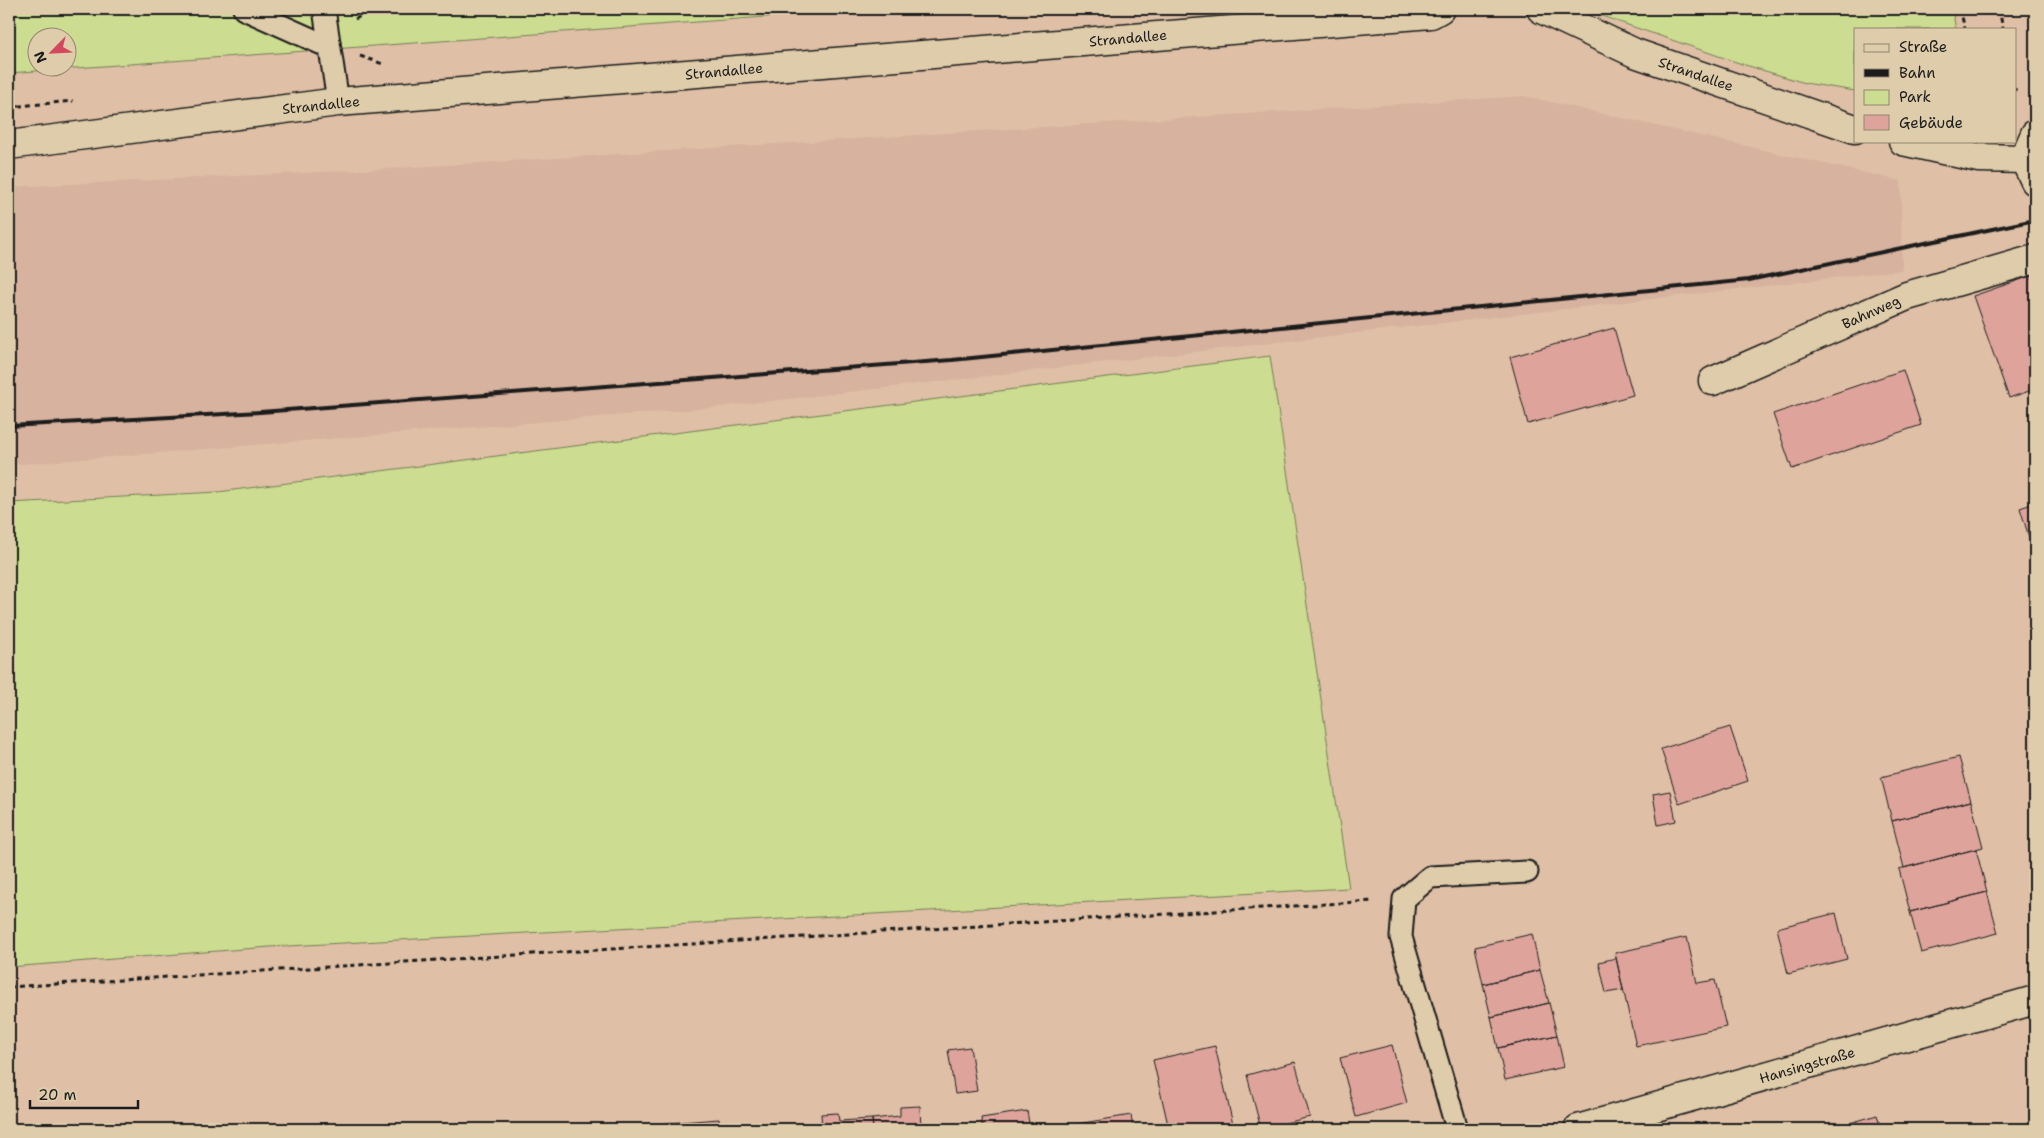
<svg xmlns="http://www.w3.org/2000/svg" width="2044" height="1138" font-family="'Shantell Sans',sans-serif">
  <rect width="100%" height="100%" fill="#dfc0a6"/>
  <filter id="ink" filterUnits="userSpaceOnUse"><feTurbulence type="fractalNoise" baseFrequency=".02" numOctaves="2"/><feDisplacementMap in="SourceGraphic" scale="10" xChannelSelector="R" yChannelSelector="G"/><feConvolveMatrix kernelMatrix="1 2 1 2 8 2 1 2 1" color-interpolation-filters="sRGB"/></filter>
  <g filter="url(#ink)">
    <path fill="#d7b29e" d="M 1524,96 L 1901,181 L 1902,270 L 710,408 L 9,465 L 9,187 L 383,169 Z"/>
    <path fill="#ccdc90" stroke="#747c56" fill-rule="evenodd" d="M 9,9 L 873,9 L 9,73 ZM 38,38 L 68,38 L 68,68 L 38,68 Z
      M 1588,9 L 1952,9 L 1956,29 L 1855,29 L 1855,91 L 1805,83 L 1742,64 L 1590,12 Z
      M 1270,356 L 1349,888 L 270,947 L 9,967 L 9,503 L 218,492 Z"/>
    <path fill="#dea49c" stroke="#1c1c1c" d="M 2031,276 L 2035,288 L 2035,389 L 2009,398 L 1973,296 Z
      M 1614,328 L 1633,395 L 1528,424 L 1510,357 Z
      M 1903,370 L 1921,425 L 1792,469 L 1773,414 Z
      M 2035,503 L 2035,557 L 2020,508 Z
      M 1730,727 L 1748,781 L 1679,804 L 1661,749 Z
      M 1959,757 L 1971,801 L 1892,821 L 1881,777 Z
      M 1670,791 L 1676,821 L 1658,825 L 1653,794 Z
      M 1971,801 L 1983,847 L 1904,868 L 1892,821 Z
      M 1976,849 L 1987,892 L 1910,912 L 1899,869 Z
      M 1987,892 L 1998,933 L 1921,953 L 1910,912 Z
      M 1836,913 L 1847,959 L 1788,974 L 1777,928 Z
      M 1532,934 L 1540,970 L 1483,984 L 1475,947 Z
      M 1687,937 L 1697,983 L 1715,980 L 1726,1027 L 1636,1046 L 1615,953 Z
      M 1616,958 L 1623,990 L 1606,993 L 1599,962 Z
      M 1540,970 L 1549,1003 L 1491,1017 L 1483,984 Z
      M 1549,1003 L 1557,1035 L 1498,1048 L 1491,1017 Z
      M 1557,1035 L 1564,1067 L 1505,1080 L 1498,1048 Z
      M 1392,1045 L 1407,1103 L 1356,1117 L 1340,1058 Z
      M 1215,1046 L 1234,1129 L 1169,1129 L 1153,1060 Z
      M 970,1047 L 977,1091 L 955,1094 L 948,1050 Z
      M 1295,1062 L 1310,1117 L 1261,1129 L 1247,1075 Z
      M 920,1106 L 921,1129 L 873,1129 L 872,1119 L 900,1116 L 900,1107 Z
      M 1027,1111 L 1030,1129 L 983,1129 L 981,1118 Z
      M 838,1113 L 839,1121 L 872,1119 L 873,1129 L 822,1129 L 821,1114 Z
      M 1131,1115 L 1133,1129 L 1066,1129 L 1065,1126 Z
      M 1877,1115 L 1881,1129 L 1830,1129 Z
      M 719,1119 L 720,1129 L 643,1129 L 643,1125 Z"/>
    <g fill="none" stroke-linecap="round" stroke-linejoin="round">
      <defs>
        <path id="service" d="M 244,9 L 329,47
          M 324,9 L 338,102
          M 1457,1129 L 1401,937 L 1404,899 L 1430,877 L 1527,872"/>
        <path id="minor" d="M 1541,9 L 1635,53 L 1855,129
          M 1903,141 L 1979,158 L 2024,159 L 2035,134
          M 9,145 L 338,102 L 1431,14 L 1440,9
          M 1713,381 L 1907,296 L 2035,259"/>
        <path id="tertiary" d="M 2024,159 L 2035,181
          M 1578,1129 L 2035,1000"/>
      </defs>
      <use href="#service" stroke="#1c1c1c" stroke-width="25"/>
      <use href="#minor" stroke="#1c1c1c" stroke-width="31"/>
      <use href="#tertiary" stroke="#1c1c1c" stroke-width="31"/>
      <path stroke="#1c1c1c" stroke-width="3" stroke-dasharray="5 4" stroke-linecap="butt" d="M 1960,9 L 1965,29
        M 1999,9 L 2003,29
        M 355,19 L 375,9
        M 360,56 L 383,64
        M 2015,88 L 2015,91
        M 9,107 L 73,101
        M 9,987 L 1374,901"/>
      <use href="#service" stroke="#dfccaa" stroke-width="21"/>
      <use href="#minor" stroke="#dfccaa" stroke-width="28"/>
      <use href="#tertiary" stroke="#dfccaa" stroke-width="28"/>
      <path stroke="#1c1c1c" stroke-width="4" d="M 9,426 L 260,412 L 952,360 L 1749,280 L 2035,220"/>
    </g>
  </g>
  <g text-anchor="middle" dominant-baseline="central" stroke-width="5" stroke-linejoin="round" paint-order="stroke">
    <g font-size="14" fill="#1c1c1c" stroke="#dfccaa">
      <text transform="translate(1128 38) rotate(-5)">Strandallee</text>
      <text transform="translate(724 71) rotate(-5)">Strandallee</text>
      <text transform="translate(1696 74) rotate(19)">Strandallee</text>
      <text transform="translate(321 105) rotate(-6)">Strandallee</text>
      <text transform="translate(1871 312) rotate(-24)">Bahnweg</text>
      <text transform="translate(1807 1065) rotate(-16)">Hansingstraße</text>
    </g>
  </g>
  <rect width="2044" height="1138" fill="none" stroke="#dfccaa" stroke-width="30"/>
  <rect x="15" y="15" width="2014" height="1108" fill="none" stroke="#1c1c1c" stroke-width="2" filter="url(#ink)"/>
  <rect x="1854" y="28" width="162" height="115" fill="#dfccaa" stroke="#918671"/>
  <rect x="1864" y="44" width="25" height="8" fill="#dfccaa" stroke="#918671"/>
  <text x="1899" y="52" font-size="15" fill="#1c1c1c">Straße</text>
  <rect x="1864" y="69" width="25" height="8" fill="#1c1c1c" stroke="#918671"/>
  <text x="1899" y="78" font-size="15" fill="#1c1c1c">Bahn</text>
  <rect x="1864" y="90" width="25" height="15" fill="#ccdc90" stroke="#918671"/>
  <text x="1899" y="102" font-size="15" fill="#1c1c1c">Park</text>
  <rect x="1864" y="115" width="25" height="15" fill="#dea49c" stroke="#918671"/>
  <text x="1899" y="128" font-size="15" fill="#1c1c1c">Gebäude</text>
  <g transform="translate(52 52) rotate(246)"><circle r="24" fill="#dfccaa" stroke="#918671"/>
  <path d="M0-4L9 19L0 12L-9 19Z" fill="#d1495b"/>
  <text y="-8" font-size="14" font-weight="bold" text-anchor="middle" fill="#1c1c1c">N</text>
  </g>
  <path d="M30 1100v8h108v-8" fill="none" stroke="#1c1c1c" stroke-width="2.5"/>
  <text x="38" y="1100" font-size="15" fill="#1c1c1c" stroke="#dfccaa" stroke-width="4" paint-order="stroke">20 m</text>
</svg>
